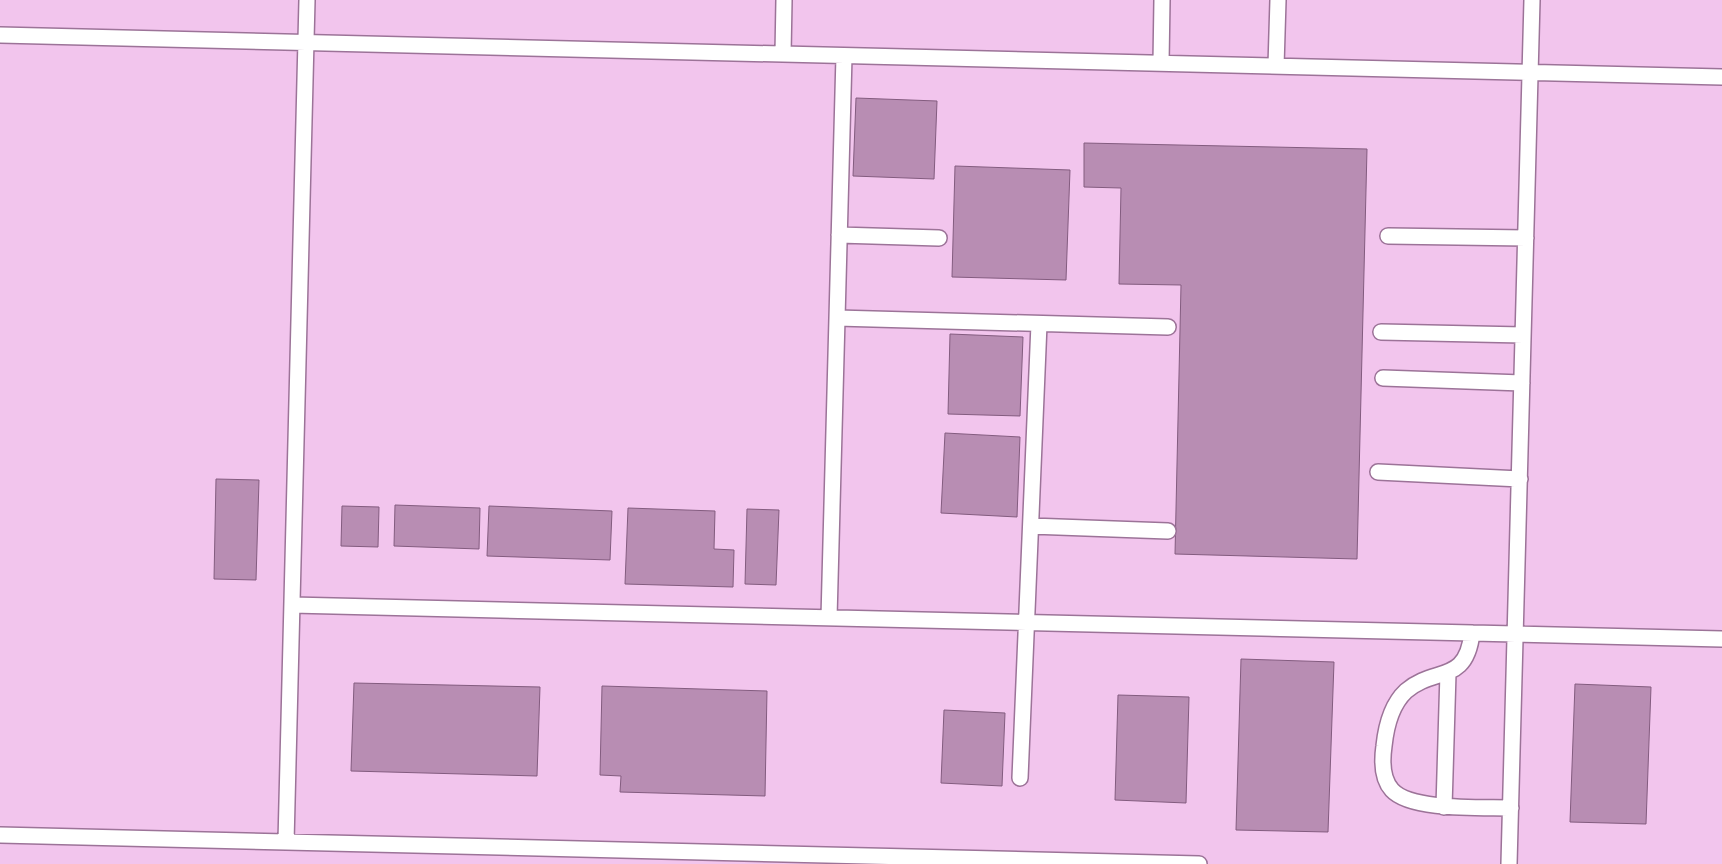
<svg xmlns="http://www.w3.org/2000/svg" width="1722" height="864" font-family="Overpass,sans-serif">
  <rect width="100%" height="100%" fill="#f2c5ed"/>
  <path fill="#b88db3" stroke="#835c7f" d="M 856,98 L 937,101 L 934,179 L 853,176 Z
    M 1084,143 L 1367,149 L 1357,559 L 1175,554 L 1181,285 L 1119,284 L 1121,188 L 1084,187 Z
    M 955,166 L 1070,170 L 1066,280 L 952,277 Z
    M 950,334 L 1023,337 L 1020,416 L 948,414 Z
    M 945,433 L 1020,437 L 1017,517 L 941,513 Z
    M 216,479 L 259,480 L 256,580 L 214,579 Z
    M 395,505 L 480,508 L 479,549 L 394,546 Z
    M 342,506 L 379,507 L 378,547 L 341,546 Z
    M 489,506 L 612,511 L 610,560 L 487,556 Z
    M 628,508 L 715,511 L 714,549 L 734,550 L 733,587 L 625,584 Z
    M 747,509 L 779,510 L 776,585 L 745,584 Z
    M 1241,659 L 1334,662 L 1328,832 L 1236,830 Z
    M 354,683 L 540,687 L 537,776 L 351,771 Z
    M 1575,684 L 1651,687 L 1646,824 L 1570,822 Z
    M 602,686 L 767,691 L 765,796 L 620,792 L 621,776 L 600,775 Z
    M 1118,695 L 1189,697 L 1186,803 L 1115,800 Z
    M 944,710 L 1005,713 L 1002,786 L 941,783 Z"/>
  <g fill="none" stroke-linecap="round" stroke-linejoin="round">
    <defs>
      <path id="service" d="M 0,35 L 1722,77
        M 783,54 L 784,0
        M 1161,63 L 1162,0
        M 1276,66 L 1278,0
        M 839,235 L 939,238
        M 1388,236 L 1526,238
        M 837,318 L 1168,327
        M 1381,332 L 1523,335
        M 1383,378 L 1522,383
        M 1378,472 L 1520,479
        M 1031,526 L 1168,531
        M 292,605 L 1722,639
        M 829,618 L 844,56
        M 1472,633 C 1466,685 1435,666 1406,691 C 1391,705 1386,727 1384,746 C 1382,760 1382,779 1392,790 C 1411,811 1483,807 1511,808
        M 1020,778 L 1039,324
        M 1444,807 L 1448,673
        M 0,835 L 1199,864
        M 286,842 L 307,0
        M 1509,864 L 1532,0"/>
    </defs>
    <use href="#service" stroke="#9c7398" stroke-width="18"/>
    <use href="#service" stroke="#fff" stroke-width="15"/>
  </g>
</svg>
